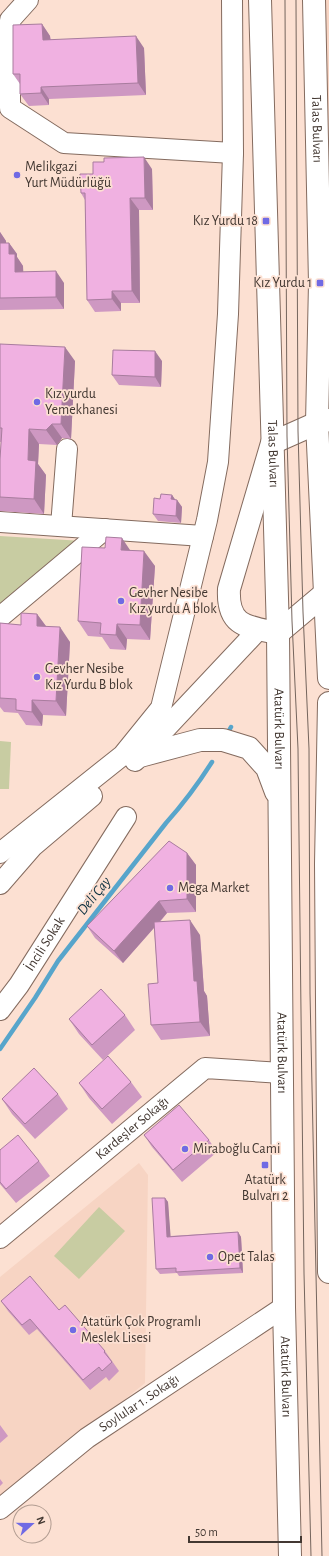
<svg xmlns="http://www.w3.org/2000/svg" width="329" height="1556" font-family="'Alegreya Sans',sans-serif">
  <rect width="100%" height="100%" fill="#fce0d2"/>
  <path fill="#f7d4c3" d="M 326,0 L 329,0 L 329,358 Z
    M 139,1163 L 148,1175 L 145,1383 L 0,1501 L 0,1277 Z"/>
  <path fill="#c8cca2" d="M 0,536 L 83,541 L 0,613 Z
    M 0,741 L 11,742 L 9,789 L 0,789 Z
    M 99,1207 L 125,1231 L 79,1279 L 54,1256 Z"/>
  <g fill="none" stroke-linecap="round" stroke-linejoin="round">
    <path stroke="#57a5cb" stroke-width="4.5" d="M 227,734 L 231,727
      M 0,1049 L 35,998 L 58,961 L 166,823 C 183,804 198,784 212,762"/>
    <defs>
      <g id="minor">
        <path d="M 28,0 L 10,20 L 10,108 L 64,143 L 233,153"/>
        <path d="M 0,522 L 203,536"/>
        <path d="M 61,526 L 67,449"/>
        <path d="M 0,617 L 105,529"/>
        <path d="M 135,761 L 259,629"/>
        <path d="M 0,853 L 123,755 L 161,708 L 207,520 L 218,462 L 228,314 L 233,153 L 232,0"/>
        <path d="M 0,884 L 33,846 L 92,796"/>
        <path id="s1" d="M 0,1010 L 19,985 L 126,817"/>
        <path id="s2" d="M 0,1238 L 205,1068 L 282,1073"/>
        <path id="s3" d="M 0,1509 L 87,1438 L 284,1307"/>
      </g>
      <g id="major">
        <path id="s4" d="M 260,0 L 278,633 L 284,1307 L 290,1556"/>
        <path id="s5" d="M 314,0 L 320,283 L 317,423 L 329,678"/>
        <path d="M 329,420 L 317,423 L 272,443 L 229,589 C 227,627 248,627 278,633 L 329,590"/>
        <path d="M 329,703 L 326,864 L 329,1272"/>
        <path d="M 140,756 L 200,740 L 223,740 L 249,748 L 267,768 L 276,792"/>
      </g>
    </defs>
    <use href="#minor" stroke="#846b5f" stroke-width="22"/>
    <use href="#major" stroke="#846b5f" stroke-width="24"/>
    <use href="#minor" stroke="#fff" stroke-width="20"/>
    <use href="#major" stroke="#fff" stroke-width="22"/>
    <path stroke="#75655d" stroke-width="1" d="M 285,0 L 287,436 L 292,621 L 298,749 L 304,1273 L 311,1556
      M 296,0 L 298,431 L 303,612 L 309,749 L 310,993 L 322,1556"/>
  </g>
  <path fill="#ce98c2" d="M 42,24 L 50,36 L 51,40 L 144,48 L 146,95 L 49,99 L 49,105 L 29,106 L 20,94 L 20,84 L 13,74 Z
    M 152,169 L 153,210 L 139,210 L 140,303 L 121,303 L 121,311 L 95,312 L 87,300 L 85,200 L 81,193 L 93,174 Z
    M 0,232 L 6,241 L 6,243 L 9,243 L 17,254 L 17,257 L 23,266 L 23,272 L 64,283 L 64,309 L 0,310 Z
    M 0,344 L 75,361 L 71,439 L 62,438 L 57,445 L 39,444 L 38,464 L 46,475 L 44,514 L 0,511 L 0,459 L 1,442 L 0,442 Z
    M 162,361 L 161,387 L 119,385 L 112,375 Z
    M 172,495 L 175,500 L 177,500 L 182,507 L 181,523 L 158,521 L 153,514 L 160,499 Z
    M 130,550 L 155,566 L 150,640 L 127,639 L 126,650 L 110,649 L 102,637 L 88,636 L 78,621 Z
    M 37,614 L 46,626 L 70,642 L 66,716 L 43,715 L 42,726 L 26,725 L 18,713 L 4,712 L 0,707 L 0,623 L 21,625 Z
    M 187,853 L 196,865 L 196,912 L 167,913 L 160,922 L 200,935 L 204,991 L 207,996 L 210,1036 L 161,1040 L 151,1025 L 158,983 L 154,928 L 123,963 L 95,938 L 87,926 Z
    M 125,1015 L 135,1030 L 103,1060 L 79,1034 L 69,1019 Z
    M 131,1082 L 142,1097 L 112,1124 L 89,1098 L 79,1083 Z
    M 58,1094 L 68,1109 L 35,1139 L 12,1114 L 2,1099 Z
    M 144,1135 L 209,1140 L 217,1152 L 182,1182 L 152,1147 Z
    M 0,1150 L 39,1161 L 50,1176 L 16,1203 L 0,1184 Z
    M 165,1198 L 168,1202 L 170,1236 L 238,1232 L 241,1237 L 243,1273 L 179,1276 L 177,1273 L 160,1274 L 156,1269 Z
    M 1,1301 L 59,1310 L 105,1351 L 119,1371 L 109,1381 L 106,1377 L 90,1390 L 37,1329 L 29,1335 L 8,1311 Z
    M 0,1425 L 8,1436 L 0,1443 Z
    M 0,1479 L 3,1483 L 0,1486 Z"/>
  <path fill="#a87c9e" d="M 42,24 L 50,36 L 51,52 L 43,40 Z
    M 136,36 L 144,48 L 146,95 L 138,83 Z
    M 41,87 L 49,99 L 49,105 L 41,93 Z
    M 144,157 L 152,169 L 153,210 L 145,198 Z
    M 130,198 L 139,210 L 140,303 L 132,291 Z
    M 0,232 L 6,241 L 7,255 L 0,246 Z
    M 9,243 L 17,254 L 17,257 L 23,266 L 24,284 L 15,272 L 9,254 Z
    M 56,271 L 64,283 L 64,309 L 56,297 Z
    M 112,291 L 121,303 L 121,311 L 112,299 Z
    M 65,347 L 75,361 L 71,439 L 61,424 Z
    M 155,351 L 162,361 L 161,387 L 155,377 Z
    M 52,424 L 62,438 L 57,445 L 46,430 Z
    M 29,429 L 39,444 L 38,464 L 46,475 L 44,514 L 34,499 L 28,460 Z
    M 172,495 L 177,502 L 171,499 Z
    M 177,500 L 182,507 L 181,523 L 176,516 Z
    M 122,538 L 132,553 L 121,550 Z
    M 144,551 L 155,566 L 150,640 L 140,625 Z
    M 37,614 L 48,629 L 37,626 Z
    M 117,624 L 127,639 L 126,650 L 116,635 Z
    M 60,627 L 70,642 L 66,716 L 56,701 Z
    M 32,700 L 43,715 L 42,726 L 32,712 Z
    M 187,853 L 196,865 L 196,912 L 187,899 Z
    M 159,901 L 167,913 L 123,963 L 114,951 Z
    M 190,920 L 200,935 L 204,991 L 207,996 L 210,1036 L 200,1022 L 194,981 Z
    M 165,1198 L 168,1202 L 171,1241 L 167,1237 Z
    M 238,1232 L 241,1237 L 243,1273 L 240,1268 Z"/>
  <path fill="#f0b1e1" stroke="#a87c9e" d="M 42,24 L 43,40 L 136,36 L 138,83 L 41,87 L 41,93 L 20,94 L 20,74 L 13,74 L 13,25 Z
    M 144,157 L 145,198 L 130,198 L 132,291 L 112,291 L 112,299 L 87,300 L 85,193 L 81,193 L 80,174 L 93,174 L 93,162 L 104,162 L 104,158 Z
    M 0,243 L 9,243 L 9,254 L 15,254 L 15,272 L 56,271 L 56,297 L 0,298 Z
    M 0,344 L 65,347 L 61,424 L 52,424 L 46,430 L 29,429 L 28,460 L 36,461 L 34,499 L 0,497 L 0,459 L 2,428 L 0,428 Z
    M 113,350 L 155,351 L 155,377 L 112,375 Z
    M 161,494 L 172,495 L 171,499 L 177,500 L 176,516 L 153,514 L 154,498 L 160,499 Z
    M 106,537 L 122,538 L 121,550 L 144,551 L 140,625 L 117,624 L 116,635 L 100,634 L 101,623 L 78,621 L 82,547 L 105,548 Z
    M 21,613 L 37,614 L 37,626 L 60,627 L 56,701 L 32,700 L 32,712 L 16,710 L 16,699 L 0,698 L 0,623 L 21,625 Z
    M 169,841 L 187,853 L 187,899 L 159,901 L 114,951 L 87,926 Z
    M 190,920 L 194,981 L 197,981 L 200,1022 L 151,1025 L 148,984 L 158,983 L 154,922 Z
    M 101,989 L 125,1015 L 92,1045 L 69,1019 Z
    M 108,1056 L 131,1082 L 102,1109 L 79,1083 Z
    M 34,1068 L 58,1094 L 25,1124 L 2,1099 Z
    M 179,1105 L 209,1140 L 173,1170 L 144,1135 Z
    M 18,1135 L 39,1161 L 6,1189 L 0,1182 L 0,1150 Z
    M 152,1198 L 165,1198 L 167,1237 L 238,1232 L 240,1268 L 176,1272 L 176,1268 L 156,1269 Z
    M 30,1276 L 59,1310 L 65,1305 L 105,1351 L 104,1352 L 112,1362 L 102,1371 L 99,1367 L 83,1380 L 30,1319 L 22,1325 L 1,1301 Z"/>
  <g fill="#706ae4" stroke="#fce0d2" stroke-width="1.5">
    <circle cx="17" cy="175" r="4"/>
    <rect x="262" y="217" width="8" height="8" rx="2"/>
    <rect x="316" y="279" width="8" height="8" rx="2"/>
    <circle cx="37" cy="402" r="4"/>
    <circle cx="121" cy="601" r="4"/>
    <circle cx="37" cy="677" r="4"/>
    <circle cx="170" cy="888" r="4"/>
    <circle cx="185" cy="1149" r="4"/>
    <rect x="261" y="1161" width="8" height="8" rx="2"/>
    <circle cx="210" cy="1257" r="4"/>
    <circle cx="73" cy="1330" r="4"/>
  </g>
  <g text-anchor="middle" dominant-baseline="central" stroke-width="3.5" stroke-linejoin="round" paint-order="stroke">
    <g font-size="14" fill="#433832" stroke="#fce0d2">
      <text stroke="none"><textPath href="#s5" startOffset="129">Talas Bulvarı</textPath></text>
      <text stroke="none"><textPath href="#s4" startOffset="454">Talas Bulvarı</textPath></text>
      <text stroke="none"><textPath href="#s4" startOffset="729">Atatürk Bulvarı</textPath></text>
      <text stroke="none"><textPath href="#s1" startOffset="80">İncili Sokak</textPath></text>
      <text stroke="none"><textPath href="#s4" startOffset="1053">Atatürk Bulvarı</textPath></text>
      <text stroke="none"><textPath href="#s2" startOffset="172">Kardeşler Sokağı</textPath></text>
      <text stroke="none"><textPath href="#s4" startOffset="1377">Atatürk Bulvarı</textPath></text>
      <text stroke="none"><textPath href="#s3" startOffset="175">Soylular 1. Sokağı</textPath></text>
    </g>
    <g font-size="14" fill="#433832" stroke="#fce0d2" text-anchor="start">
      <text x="25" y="167">Melikgazi<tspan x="25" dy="16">Yurt Müdürlüğü</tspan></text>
      <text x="258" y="221" text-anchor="end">Kız Yurdu 18</text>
      <text x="312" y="283" text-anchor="end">Kız Yurdu 1</text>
      <text x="45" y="394">Kız yurdu<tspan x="45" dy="16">Yemekhanesi</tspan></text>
      <text x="129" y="593">Gevher Nesibe<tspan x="129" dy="16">Kız yurdu A blok</tspan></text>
      <text x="45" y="669">Gevher Nesibe<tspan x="45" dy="16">Kız Yurdu B blok</tspan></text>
      <text x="178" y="888">Mega Market</text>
      <text x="193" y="1149">Miraboğlu Cami</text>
      <text x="265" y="1180" text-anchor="middle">Atatürk<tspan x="265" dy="16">Bulvarı 2</tspan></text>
      <text x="218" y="1257">Opet Talas</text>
      <text x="81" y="1322">Atatürk Çok Programlı<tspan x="81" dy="16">Meslek Lisesi</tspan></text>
    </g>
    <g font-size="15" font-style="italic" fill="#0c3040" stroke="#fce0d2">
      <text transform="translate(94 896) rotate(-51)">Deli Çay</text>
    </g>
  </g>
  <g transform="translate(32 1524) rotate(69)"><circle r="19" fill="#fce0d2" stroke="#b29d92"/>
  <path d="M0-3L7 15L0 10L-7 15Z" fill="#706ae4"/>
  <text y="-6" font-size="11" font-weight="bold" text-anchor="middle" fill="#433832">N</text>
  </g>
  <path d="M189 1536v6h112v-6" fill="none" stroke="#433832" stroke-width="2"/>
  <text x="195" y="1536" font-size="12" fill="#433832" stroke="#fce0d2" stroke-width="3" paint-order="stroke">50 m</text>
</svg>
